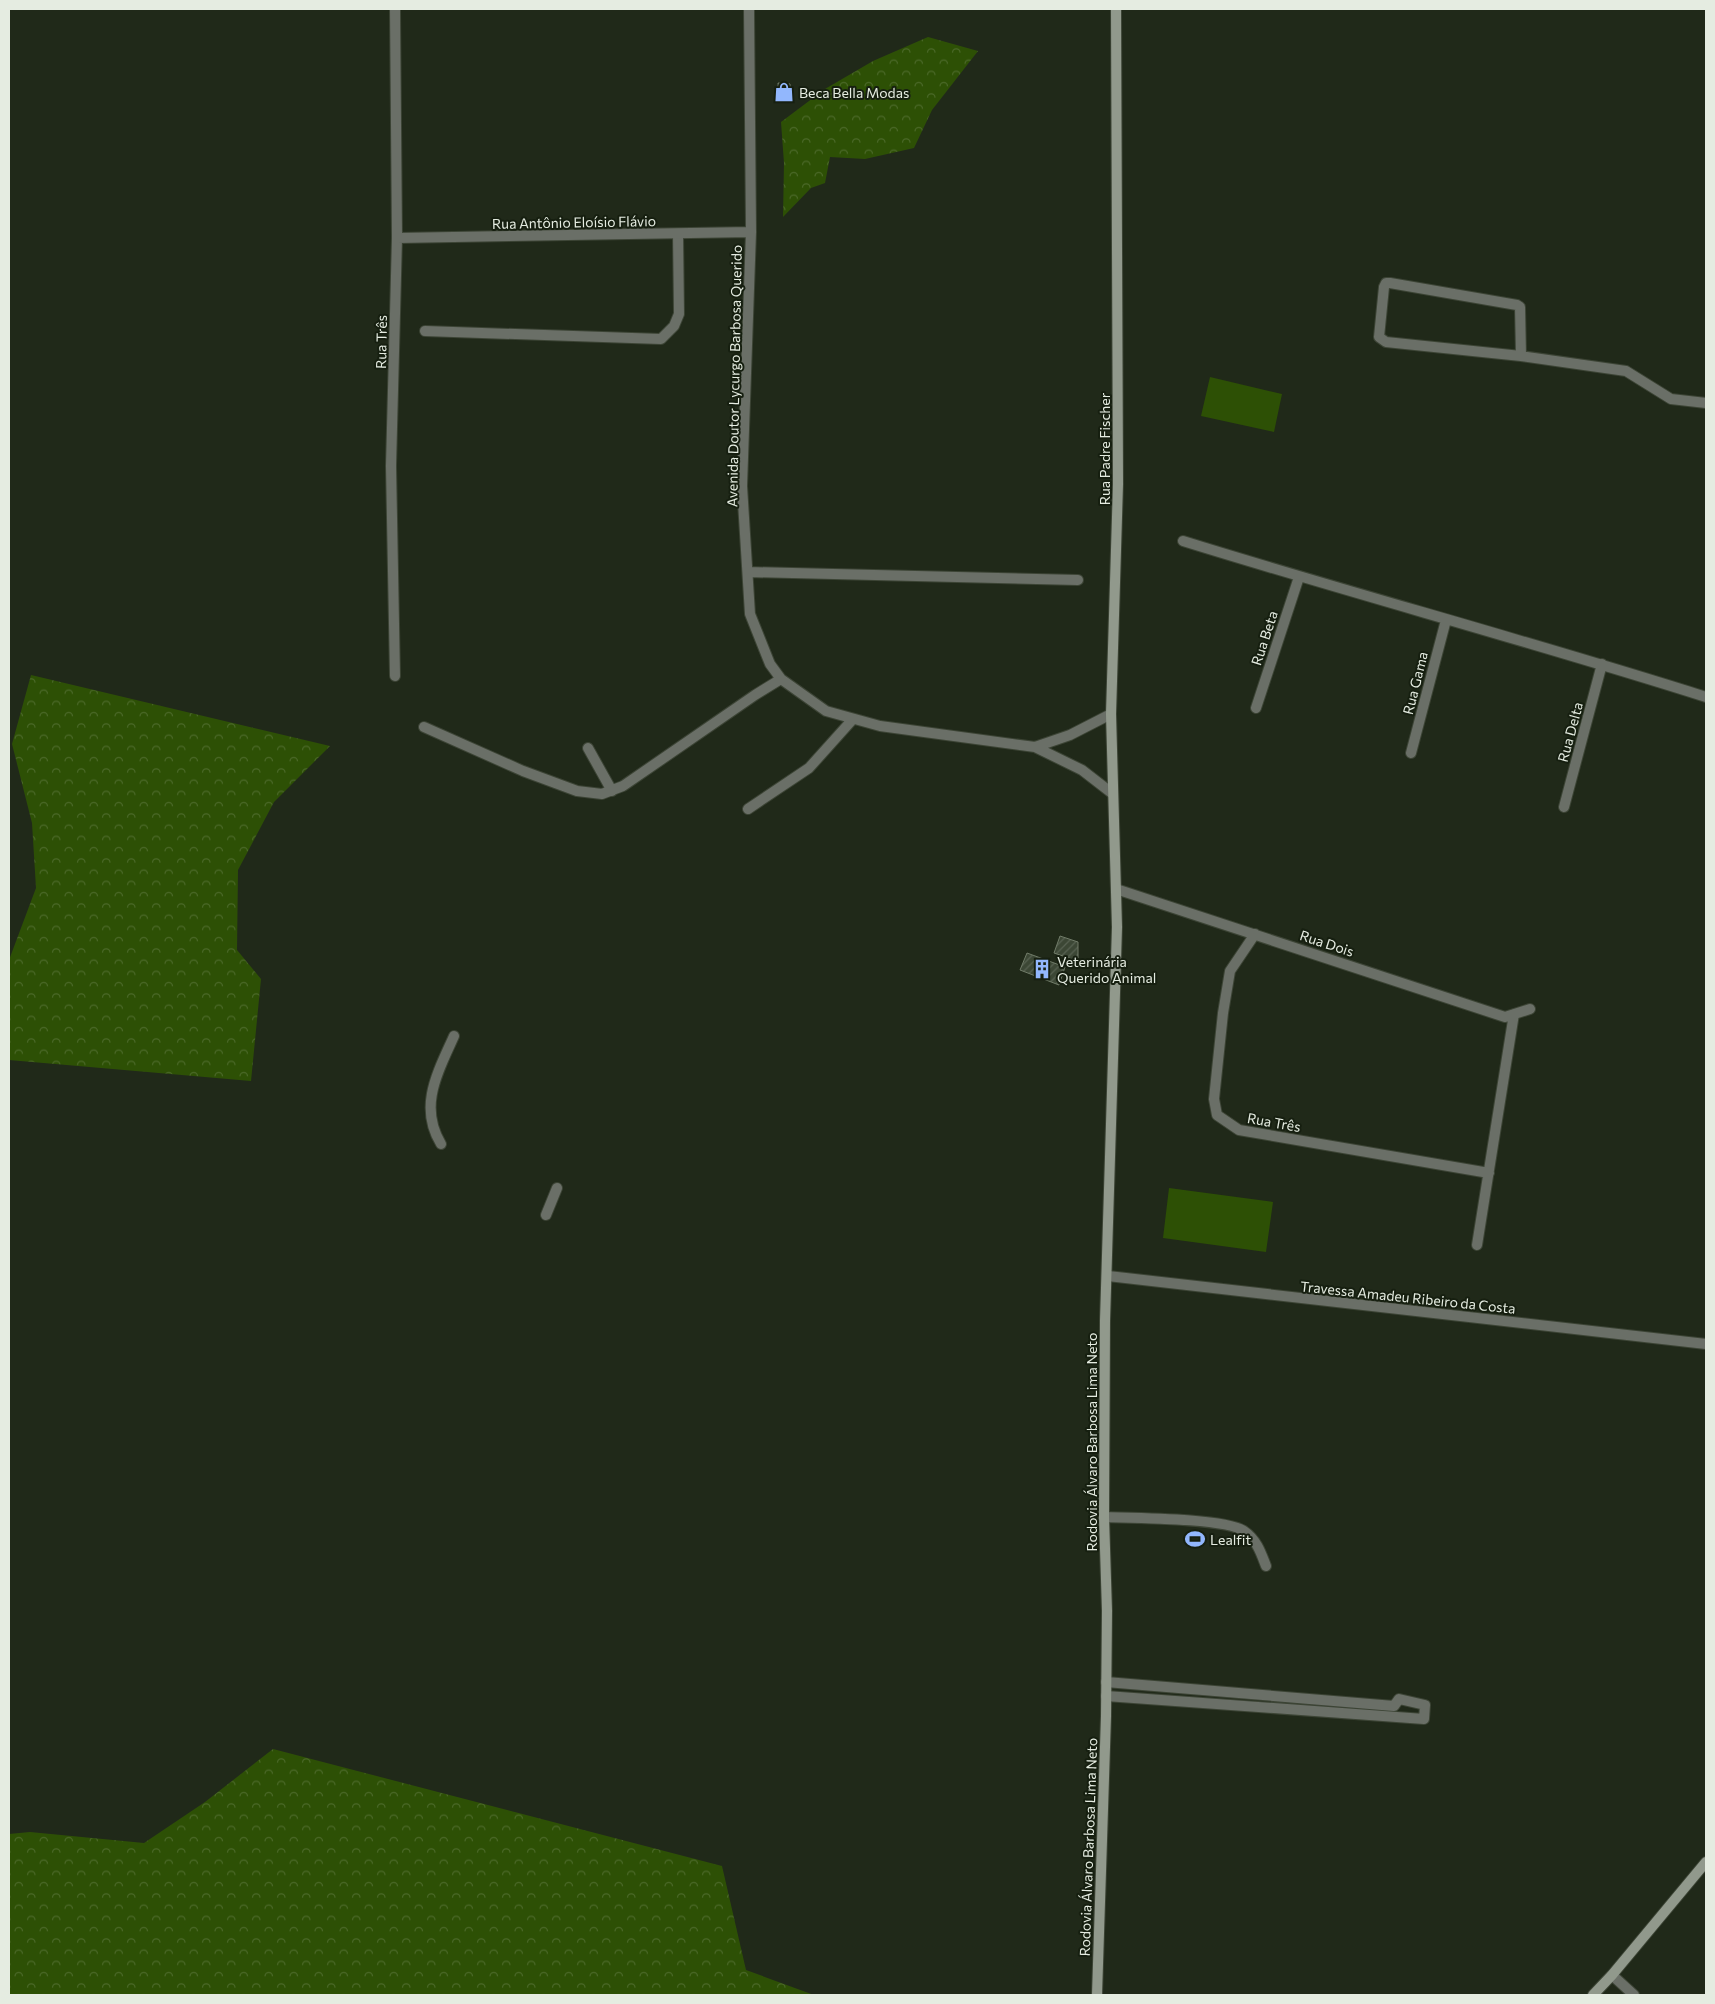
<svg xmlns="http://www.w3.org/2000/svg" width="1715" height="2004" font-family="Commissioner,sans-serif">
  <defs>
    <pattern id="forest-crowns" width="20" height="18" patternUnits="userSpaceOnUse" patternTransform="scale(1.25)"><rect width="20" height="18" fill="#2d5005"/><path d="M2 6a3 3 0 1 1 6 0M12 15a3 3 0 1 1 6 0" fill="none" stroke="#4b6929"/></pattern>
    <pattern id="building-hatch" width="6" height="6" patternUnits="userSpaceOnUse" patternTransform="scale(1.25)"><rect width="6" height="6" fill="#3c4735"/><path d="M-1 1l2-2M0 6l6-6M5 7l2-2" fill="none" stroke="#586252"/></pattern>
  </defs>
  <rect width="100%" height="100%" fill="#202919"/>
  <path fill="url(#forest-crowns)" d="M 928,37 L 978,51 L 932,110 L 914,148 L 865,159 L 830,157 L 825,183 L 811,188 L 783,217 L 784,163 L 781,122 L 825,89 L 873,61 Z
    M 31,675 L 330,746 L 274,802 L 238,870 L 237,950 L 261,979 L 251,1081 L 9,1060 L 9,960 L 36,888 L 32,823 L 12,744 Z
    M 273,1749 L 722,1866 L 746,1970 L 814,1995 L 9,1995 L 9,1834 L 30,1832 L 144,1843 L 205,1802 Z"/>
  <path fill="#2d5005" d="M 1210,377 L 1282,394 L 1274,432 L 1201,416 Z
    M 1169,1188 L 1273,1202 L 1266,1252 L 1163,1238 Z"/>
  <path fill="url(#building-hatch)" stroke="#707b68" d="M 778,83 L 790,84 L 790,101 L 779,102 Z
    M 1060,936 L 1078,942 L 1078,961 L 1054,953 Z
    M 1027,953 L 1065,967 L 1059,985 L 1020,970 Z"/>
  <g fill="none" stroke-linecap="round" stroke-linejoin="round">
    <defs>
      <path id="lane" d="M 425,331 L 661,339 L 674,326 L 679,314 L 678,234
        M 1521,356 L 1520,307 L 1517,305 L 1390,283 L 1386,283 L 1384,287 L 1379,337 L 1386,342 L 1521,356 L 1626,371 L 1671,399 L 1706,403
        M 1183,541 C 1357,595 1533,642 1706,697
        M 1256,708 L 1299,577
        M 1411,753 L 1446,620
        M 1564,807 L 1602,664
        M 1116,889 L 1505,1017 L 1530,1009
        M 1255,934 L 1230,971 L 1223,1013 L 1214,1099 L 1217,1115 L 1239,1130 L 1489,1173
        M 441,1144 C 418,1106 438,1072 454,1036
        M 546,1215 L 557,1188
        M 1477,1245 L 1514,1014
        M 1104,1517 C 1131,1518 1226,1518 1244,1531 C 1257,1540 1261,1553 1266,1566
        M 1106,1696 L 1424,1719 L 1425,1705 L 1399,1699 L 1394,1706 L 1106,1682"/>
      <path id="street" d="M 395,9 L 397,238 L 391,466 L 395,676
        M 749,9 L 751,232 L 742,486 L 750,614 L 770,664 L 781,679 L 826,711 L 880,726 L 1035,747 L 1082,770 L 1113,794
        M 397,238 L 751,232
        M 748,572 L 1078,580
        M 424,727 L 523,771 L 577,791 L 602,794 L 623,786 L 755,695 L 781,679
        M 1035,747 L 1070,735 L 1111,714
        M 588,748 L 612,791
        M 748,809 L 809,768 L 853,719
        M 1108,1276 L 1706,1344
        M 1612,1975 L 1634,1995"/>
      <path id="secondary" d="M 1097,1995 L 1106,1716 L 1107,1611 L 1104,1517 L 1105,1321 L 1117,927 L 1111,714 L 1118,484 L 1116,9
        M 1593,1995 L 1612,1975 L 1706,1862"/>
    </defs>
    <use href="#lane" stroke="#3c4435" stroke-width="12"/>
    <use href="#street" stroke="#3c4435" stroke-width="12"/>
    <use href="#secondary" stroke="#3c4435" stroke-width="12"/>
    <use href="#lane" stroke="#6a6f67" stroke-width="10"/>
    <use href="#street" stroke="#6a6f67" stroke-width="10"/>
    <use href="#secondary" stroke="#91998c" stroke-width="10"/>
  </g>
  <defs>
    <symbol id="shop-bare" viewBox="-9 -9 18 18"><path d="M-5-2.5h2.3a2.7 3.5 0 0 1 5.4 0H5L5.5 6h-11ZM-1.5-2.5h3a1.5 2.3 0 0 0-3 0Z" fill="#92b7fd" stroke="#161f10" stroke-width="2.5" paint-order="stroke"/></symbol>
    <symbol id="building-bare" viewBox="-9 -9 18 18"><path d="M-4-6H4V6H1V3H-1V6H-4ZM-2.5-4.3h1.7v1.8h-1.7ZM.8-4.3h1.7v1.8H.8ZM-2.5-1h1.7V.8h-1.7ZM.8-1h1.7V.8H.8Z" fill="#92b7fd" stroke="#161f10" stroke-width="2.5" paint-order="stroke"/></symbol>
    <symbol id="stadium-bare" viewBox="-9 -9 18 18"><path d="M0-5a6.5 5 0 1 0 0 10a6.5 5 0 1 0 0-10ZM-3.5-1.8h7v3.6h-7Z" fill="#92b7fd" stroke="#161f10" stroke-width="2.5" paint-order="stroke"/></symbol>
  </defs>
  <g fill-rule="evenodd">
    <use href="#shop-bare" x="770" y="78" width="28" height="28"/>
    <use href="#building-bare" x="1028" y="955" width="28" height="28"/>
    <use href="#stadium-bare" x="1181" y="1525" width="28" height="28"/>
  </g>
  <g text-anchor="middle" dominant-baseline="central" stroke-width="4" stroke-linejoin="round" paint-order="stroke">
    <g font-size="14" fill="#e5ece1" stroke="#161f10" text-anchor="start">
      <text x="799" y="92">Beca Bella Modas</text>
      <text x="1057" y="961">Veterinária<tspan x="1057" dy="16">Querido Animal</tspan></text>
      <text x="1210" y="1539">Lealfit</text>
    </g>
    <g font-size="14" fill="#e5ece1" stroke="#161f10">
      <text transform="translate(574 222) rotate(-1)">Rua Antônio Eloísio Flávio</text>
      <text transform="translate(381 342) rotate(-89)">Rua Três</text>
      <text transform="translate(734 376) rotate(-89)">Avenida Doutor Lycurgo Barbosa Querido</text>
      <text transform="translate(1104 449) rotate(-90)">Rua Padre Fischer</text>
      <text transform="translate(1264 638) rotate(-72)">Rua Beta</text>
      <text transform="translate(1415 683) rotate(-76)">Rua Gama</text>
      <text transform="translate(1570 732) rotate(-75)">Rua Delta</text>
      <text transform="translate(1327 943) rotate(18)">Rua Dois</text>
      <text transform="translate(1274 1122) rotate(10)">Rua Três</text>
      <text transform="translate(1408 1297) rotate(6)">Travessa Amadeu Ribeiro da Costa</text>
      <text transform="translate(1091 1442) rotate(-90)">Rodovia Álvaro Barbosa Lima Neto</text>
      <text transform="translate(1088 1847) rotate(-88)">Rodovia Álvaro Barbosa Lima Neto</text>
    </g>
  </g>
  <rect width="1715" height="2004" fill="none" stroke="#e5ece1" stroke-width="20"/>
</svg>
